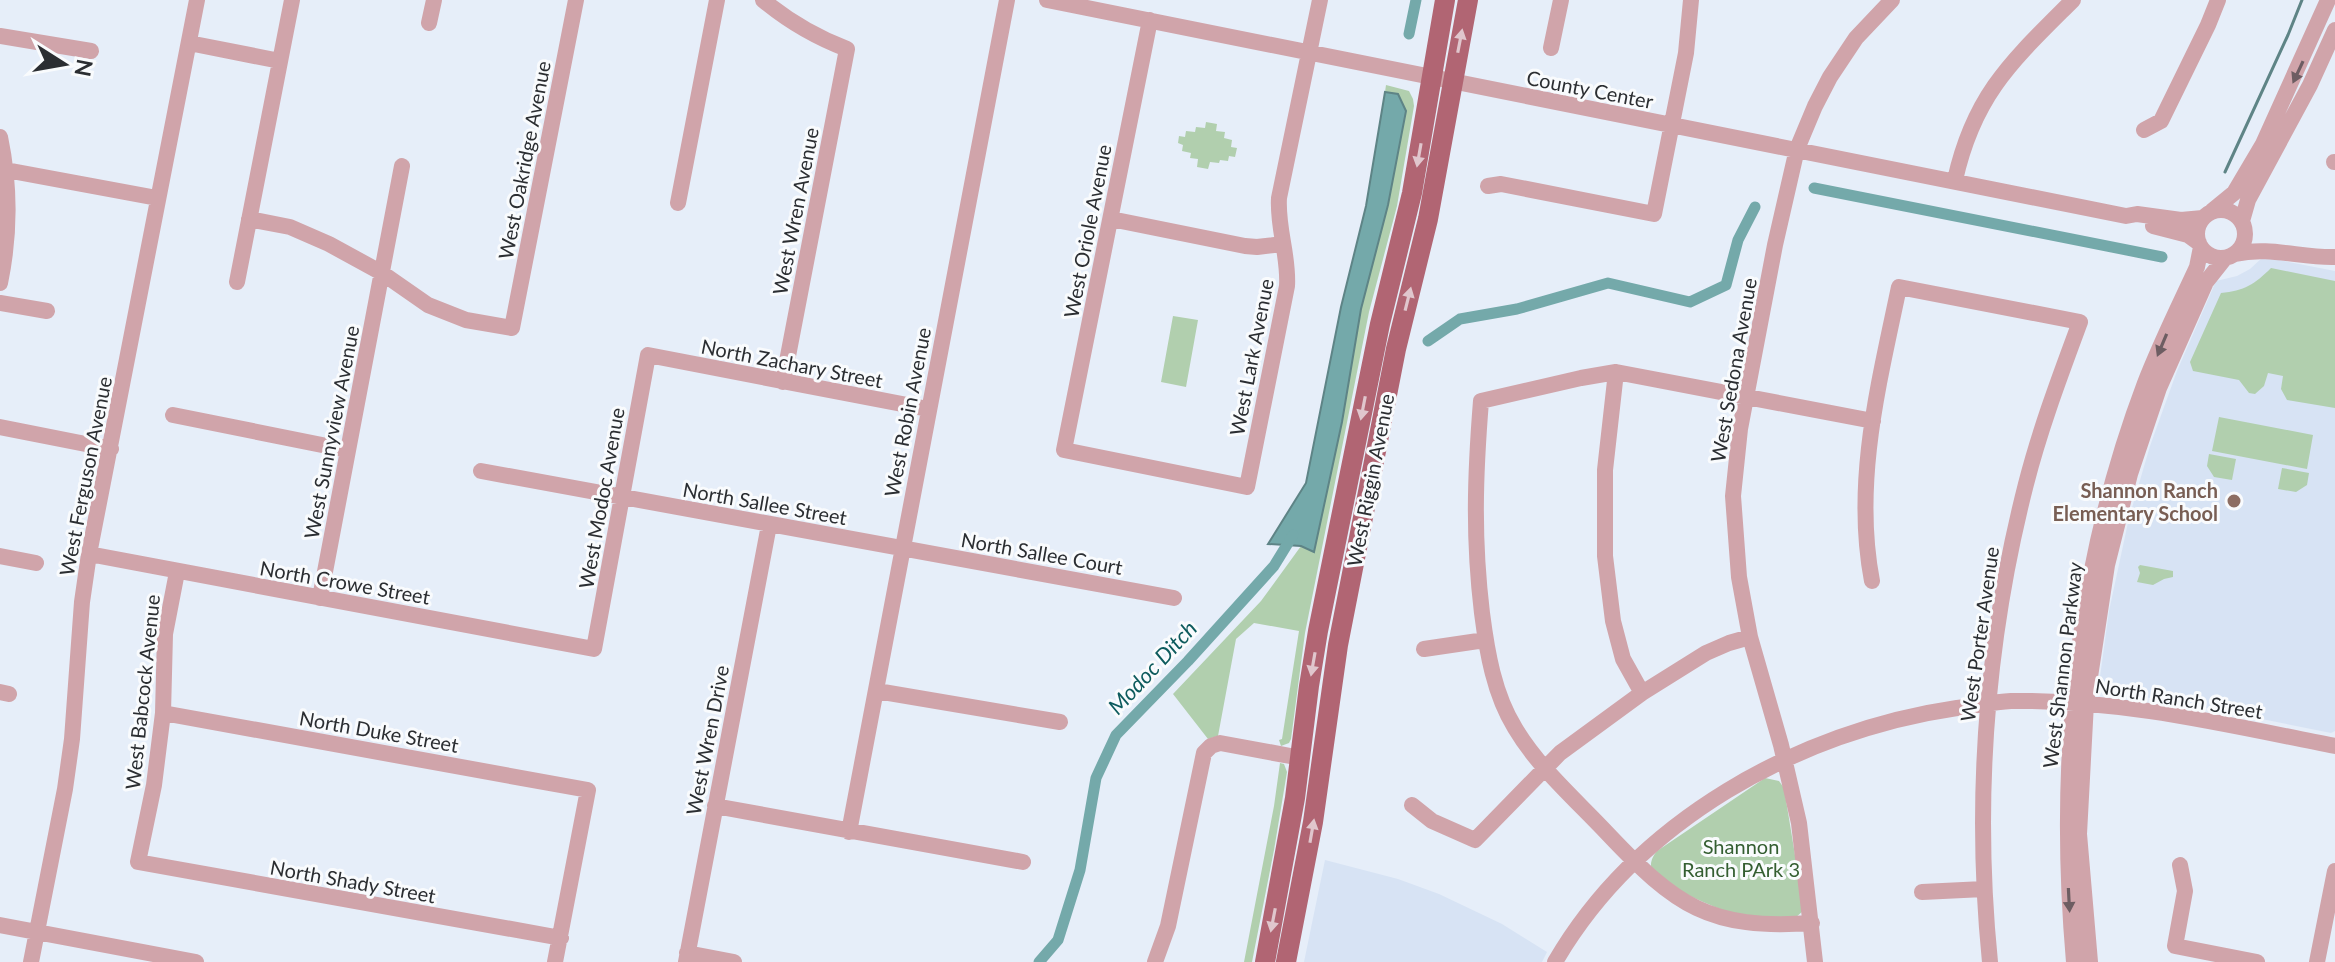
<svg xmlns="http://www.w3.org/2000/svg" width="2335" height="962" font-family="Lato,sans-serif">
  <rect width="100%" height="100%" fill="#e6eef9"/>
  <path fill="#d7e3f4" d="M 2263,257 L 2335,271 L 2335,731 L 2331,733 L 2172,701 L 2107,692 L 2099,684 L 2109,611 L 2129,518 L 2150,446 L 2177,371 L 2216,281 L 2237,276 L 2250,269 Z
    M 1325,860 L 1398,879 L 1439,894 L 1502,924 L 1547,952 L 1542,962 L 1304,962 Z"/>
  <path fill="#b1cfae" d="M 1386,85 L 1409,91 L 1413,99 L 1414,106 L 1397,206 L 1369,312 L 1305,633 L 1291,739 L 1289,743 L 1281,746 L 1279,740 L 1282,739 L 1299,631 L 1254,623 L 1236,639 L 1218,736 L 1208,739 L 1173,694 L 1261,601 L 1301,546 L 1314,551 L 1342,422 L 1361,309 L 1388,205 L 1406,111 L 1398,95 L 1385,92 Z
    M 1206,122 L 1217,124 L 1216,131 L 1225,132 L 1224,138 L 1232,140 L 1231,147 L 1237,148 L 1235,157 L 1229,156 L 1228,161 L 1220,160 L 1219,163 L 1210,162 L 1208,169 L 1197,167 L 1198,159 L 1190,158 L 1191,153 L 1182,151 L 1183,145 L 1178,143 L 1179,136 L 1185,137 L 1186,131 L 1195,132 L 1196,127 L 1205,128 Z
    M 2271,268 L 2335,281 L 2335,408 L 2287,400 L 2281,389 L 2283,376 L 2268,373 L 2264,386 L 2255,394 L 2249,393 L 2239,380 L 2193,371 L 2190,362 L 2221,293 C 2244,291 2255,284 2271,268 Z
    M 1173,316 L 1198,320 L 1186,387 L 1161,382 Z
    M 2219,417 L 2313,435 L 2307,469 L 2212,451 Z
    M 2209,454 L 2236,459 L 2232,480 L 2214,477 L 2207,466 Z
    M 2282,468 L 2309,473 L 2307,485 L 2296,492 L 2278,489 Z
    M 2140,565 L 2173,571 L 2173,577 L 2164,579 L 2153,585 L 2137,582 L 2140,573 L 2138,567 Z
    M 1280,763 L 1284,764 L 1287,772 L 1274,850 L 1252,962 L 1244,962 L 1274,806 Z
    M 1765,778 L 1779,781 L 1784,788 L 1804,910 L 1794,919 C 1773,917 1752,917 1732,913 C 1716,909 1663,885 1654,873 C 1648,866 1652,857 1657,851 Z"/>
  <path fill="#74a9aa" stroke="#5e8486" stroke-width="2" d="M 1385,92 L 1398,94 L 1406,111 L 1388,205 L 1361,309 L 1342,422 L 1314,552 L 1301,546 L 1268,544 L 1306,483 L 1341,307 L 1366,206 Z"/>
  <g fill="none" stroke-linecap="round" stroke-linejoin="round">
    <path stroke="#5e8486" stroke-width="3" d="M 2225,172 L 2288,35 L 2302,0"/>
    <path stroke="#74a9aa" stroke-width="11" d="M 1409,34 L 1416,0
      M 1814,188 L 2162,257
      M 1428,341 L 1460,319 L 1517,309 L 1608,283 L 1690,302 L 1726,285 L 1738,240 L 1755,207
      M 1039,962 L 1058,940 L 1080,870 L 1096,778 L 1116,735 L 1188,661 L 1274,566 L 1293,535"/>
    <path stroke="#d0a4aa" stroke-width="16" d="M 763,0 C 787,20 818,38 847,49 L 783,382
      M 1047,0 L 2126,216 L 2137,214 L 2181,220 L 2203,218
      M 1150,20 L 1064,450 L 1247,487 L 1287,286 C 1289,256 1277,228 1279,198 L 1320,0
      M 429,23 L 434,0
      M 0,36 L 91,51
      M 189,43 L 280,61
      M 1551,48 L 1561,0
      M 2144,130 L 2161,121 L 2208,25 L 2218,0
      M 0,137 C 10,185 10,235 0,283
      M 2334,162 L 2335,162
      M 6,170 L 157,198
      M 1955,180 C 1974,94 2013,60 2073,0
      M 1488,186 L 1501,184 L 1654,214 L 1686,53 L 1691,0
      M 678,203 L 717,0
      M2197 234a24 24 0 1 1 48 0a24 24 0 1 1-48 0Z
      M 2212,211 L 2234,193 L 2263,144 L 2328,0
      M 249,219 L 290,227 L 329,244 L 382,273 L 428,305 L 466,320 L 512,328 L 576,0
      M 1111,219 L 1245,246 L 1257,247 L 1283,244
      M 2242,221 L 2248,200 L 2310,85 L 2335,30
      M 2153,226 L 2188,235 L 2199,243
      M 2235,254 C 2269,246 2301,258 2335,257
      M 237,282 L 292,0
      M 0,303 L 47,311
      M 1616,372 L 1605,470 L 1605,556 L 1613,621 L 1623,659 L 1642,693
      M 173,415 L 347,450
      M 0,427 L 111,449
      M 481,471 L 1174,598
      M 89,554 L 594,649 L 648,355 L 928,409
      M 0,556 L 36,563
      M 177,572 L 165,634 L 163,713 L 154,785 L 138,862 L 561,938
      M 1872,581 C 1853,482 1879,383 1899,287 L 2080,322 C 2060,376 2040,429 2026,484 C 1986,640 1974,802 1990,962
      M 320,598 L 402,166
      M 1424,649 L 1485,640
      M 877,691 L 1060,722
      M 0,692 L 9,694
      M 163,713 L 588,790 L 555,962
      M 1412,805 L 1432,821 L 1475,840 L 1560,753 L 1642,693 L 1706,653 L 1729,643 L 1750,637
      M 715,806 L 1023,862
      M 849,832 L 1007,0
      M 2180,865 L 2185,891 L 2175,946 L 2257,962
      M 1922,892 L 1984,889
      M 1812,923 C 1709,930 1676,906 1607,833 C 1576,800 1538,767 1515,728 C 1494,694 1487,652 1482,613 C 1473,538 1475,476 1481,401 L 1581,378 L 1616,372 L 1873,421
      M 0,925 L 196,962
      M 687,953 L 734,962
      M 31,962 L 65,789 L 72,739 L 82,602 L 89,554 L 197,0
      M 686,962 L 769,525
      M 1155,962 L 1168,926 L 1204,753 L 1211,746 L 1220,743 L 1301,758
      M 1555,962 C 1637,821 1798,731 1957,708 C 1975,706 1993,702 2011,701 C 2121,699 2228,725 2335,746
      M 1815,962 L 1799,823 L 1781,745 L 1750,637 L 1739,577 L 1733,496 L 1740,429 L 1775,245 L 1797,149 L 1815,106 L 1830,77 L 1856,38 L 1892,0
      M 2074,962 C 2057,767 2075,568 2145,383 C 2160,344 2179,306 2197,267 L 2201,247
      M 2090,962 L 2079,834 L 2086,703 L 2107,565 L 2130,474 L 2159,388 L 2206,282 L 2225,258
      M 2317,962 L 2335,871"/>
    <path stroke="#b16573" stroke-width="20" d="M 1265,962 L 1295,798 L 1309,686 L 1318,631 L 1380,324 L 1412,193 L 1445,0
      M 1286,962 L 1313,822 L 1338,645 L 1396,349 L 1428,219 L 1468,0"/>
  </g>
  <defs><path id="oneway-solid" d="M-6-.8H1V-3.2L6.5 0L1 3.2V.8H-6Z" transform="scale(2)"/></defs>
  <g fill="#e0c6cd">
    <use href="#oneway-solid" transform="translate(1460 41) rotate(-79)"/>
    <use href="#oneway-solid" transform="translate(1419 155) rotate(100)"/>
    <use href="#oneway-solid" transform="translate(1408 299) rotate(-76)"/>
    <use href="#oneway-solid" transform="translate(1363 408) rotate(101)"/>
    <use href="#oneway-solid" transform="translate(1313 664) rotate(100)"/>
    <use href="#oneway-solid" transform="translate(1312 831) rotate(-80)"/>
    <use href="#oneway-solid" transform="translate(1273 920) rotate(101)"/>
  </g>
  <g fill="#6d5d62">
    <use href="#oneway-solid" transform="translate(2298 72) rotate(115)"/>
    <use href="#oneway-solid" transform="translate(2162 345) rotate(113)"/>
    <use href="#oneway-solid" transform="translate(2069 900) rotate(87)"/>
  </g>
  <circle fill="#8d6e63" stroke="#f9fbfd" stroke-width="3" cx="2234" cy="501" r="8"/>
  <g text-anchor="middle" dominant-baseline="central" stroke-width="6" stroke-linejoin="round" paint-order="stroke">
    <g font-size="20" fill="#2b2e32" stroke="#f9fbfd">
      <text transform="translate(1590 89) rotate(11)">County Center</text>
      <text transform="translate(524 160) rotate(-79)">West Oakridge Avenue</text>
      <text transform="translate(795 211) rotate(-79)">West Wren Avenue</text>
      <text transform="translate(1087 231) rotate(-79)">West Oriole Avenue</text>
      <text transform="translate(1251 357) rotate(-79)">West Lark Avenue</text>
      <text transform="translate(792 363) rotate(11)">North Zachary Street</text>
      <text transform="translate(1733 370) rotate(-80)">West Sedona Avenue</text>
      <text transform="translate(907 412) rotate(-79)">West Robin Avenue</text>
      <text transform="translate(331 432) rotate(-79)">West Sunnyview Avenue</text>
      <text transform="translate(85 476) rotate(-79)">West Ferguson Avenue</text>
      <text transform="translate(1370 480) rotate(-79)">West Riggin Avenue</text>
      <text transform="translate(601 498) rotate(-80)">West Modoc Avenue</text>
      <text transform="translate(765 503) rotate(10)">North Sallee Street</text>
      <text transform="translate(1042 553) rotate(10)">North Sallee Court</text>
      <text transform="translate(345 582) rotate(10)">North Crowe Street</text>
      <text transform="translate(1979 634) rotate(-82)">West Porter Avenue</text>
      <text transform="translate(2062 665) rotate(-83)">West Shannon Parkway</text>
      <text transform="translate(142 692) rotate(-84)">West Babcock Avenue</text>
      <text transform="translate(2179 698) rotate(9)">North Ranch Street</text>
      <text transform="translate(379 731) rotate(10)">North Duke Street</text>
      <text transform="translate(707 740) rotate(-79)">West Wren Drive</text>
      <text transform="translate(353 881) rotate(10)">North Shady Street</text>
    </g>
    <g font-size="20" font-weight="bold" fill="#785e54" stroke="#f9fbfd" text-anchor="end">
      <text x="2218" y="490">Shannon Ranch<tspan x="2218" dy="23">Elementary School</tspan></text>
    </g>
    <g font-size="20" fill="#345e31" stroke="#f9fbfd">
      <text x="1741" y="846">Shannon<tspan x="1741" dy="23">Ranch PArk 3</tspan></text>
    </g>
    <g font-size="22" font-style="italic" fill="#0d5b5d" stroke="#f9fbfd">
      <text transform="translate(1152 667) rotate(-47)">Modoc Ditch</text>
    </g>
  </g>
  <g transform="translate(64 64) rotate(101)" stroke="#f9fbfd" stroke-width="6" paint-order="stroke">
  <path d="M0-6L14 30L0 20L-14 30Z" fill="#2b2e32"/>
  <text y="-12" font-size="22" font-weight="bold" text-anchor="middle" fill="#2b2e32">N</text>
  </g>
</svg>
